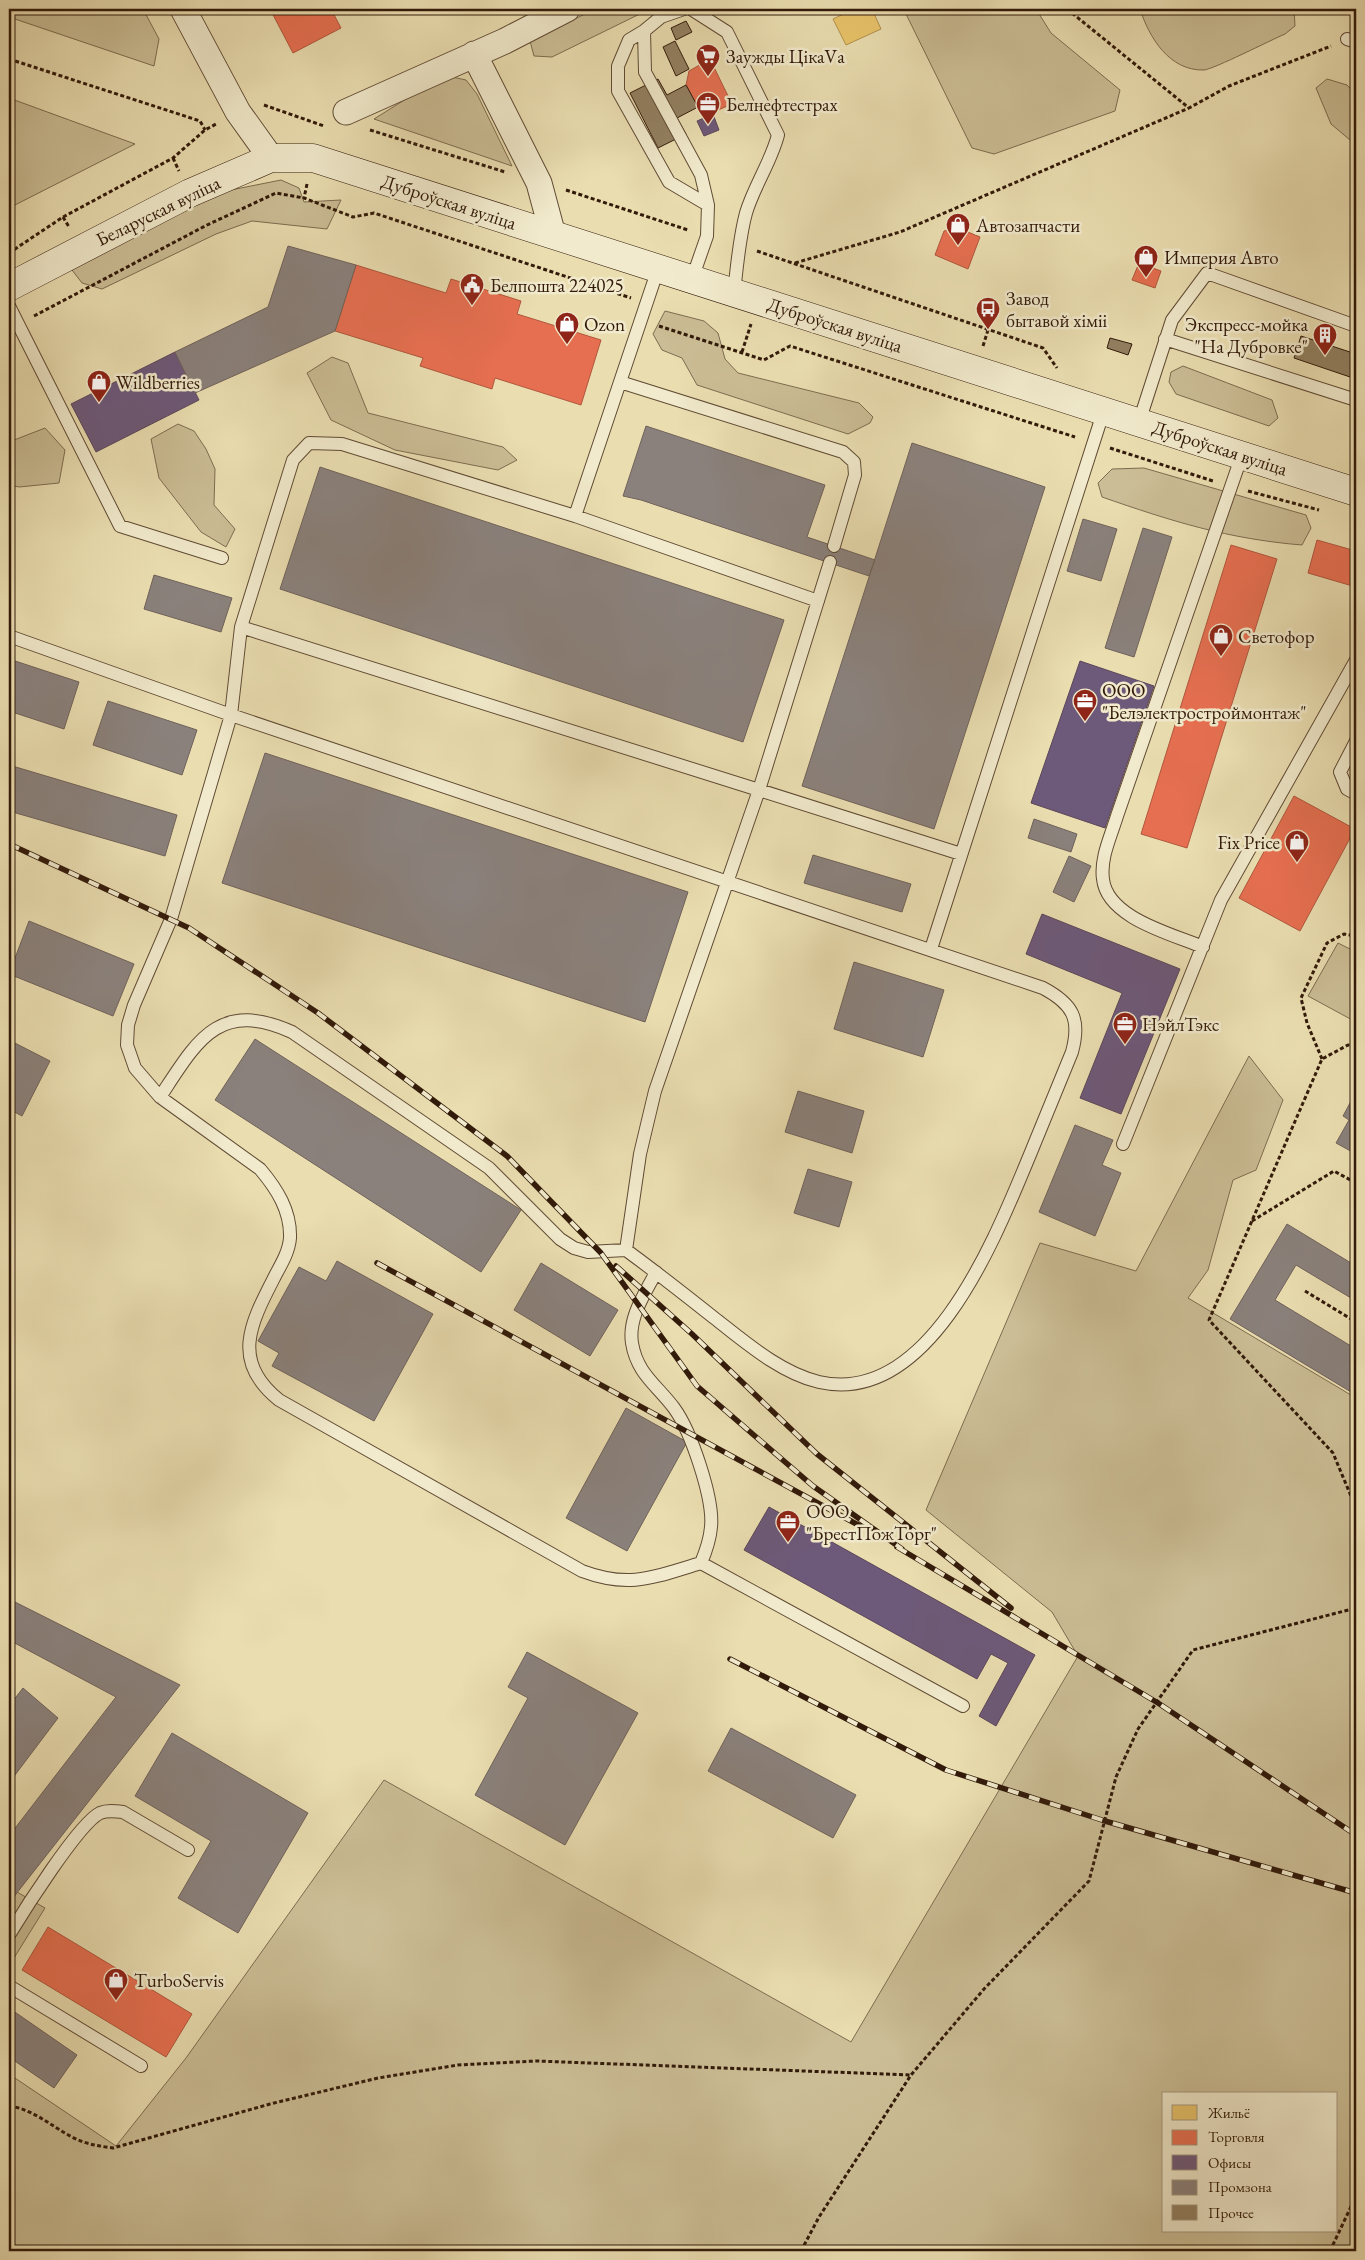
<svg xmlns="http://www.w3.org/2000/svg" width="1365" height="2260" font-family="'EB Garamond',serif">
  <rect width="100%" height="100%" fill="#eadeb1"/>
  <filter id="stains"><feTurbulence type="fractalNoise" baseFrequency=".004" numOctaves="4"/><feColorMatrix values="0 0 0 0 .2 0 0 0 0 .09 0 0 0 0 .02 0 0 0 .5 -.17"/></filter>
  <radialGradient id="worn" r=".72"><stop offset=".6" stop-color="#630" stop-opacity="0"/><stop offset="1" stop-color="#630" stop-opacity=".3"/></radialGradient>
  <path fill="#cbbd95" stroke="#7e6c50" fill-rule="evenodd" d="M 9,9 L 143,9 L 159,39 L 154,66 L 9,17 Z
    M 595,9 L 650,9 L 552,57 L 534,56 L 530,41 Z
    M 898,9 L 1036,9 L 1051,33 L 1120,90 L 1115,111 L 994,154 L 972,148 L 906,14 Z
    M 1140,9 L 1294,9 L 1295,26 L 1285,34 C 1271,40 1214,69 1204,70 C 1169,71 1149,37 1140,9 Z
    M 452,77 L 466,80 L 477,94 L 512,166 L 374,119 L 406,99 Z
    M 1327,79 L 1347,85 L 1356,95 L 1356,145 L 1331,124 L 1316,88 Z
    M 9,98 L 135,144 L 9,208 Z
    M 281,180 L 299,188 L 304,202 L 341,200 L 327,229 L 252,221 L 216,234 L 102,289 L 82,283 L 72,270 L 211,194 Z
    M 665,311 L 704,321 L 718,333 L 725,359 L 738,373 L 859,403 L 873,417 L 870,423 L 848,434 L 697,385 L 682,358 L 662,350 L 653,334 Z
    M 332,357 L 348,363 L 368,413 L 503,447 L 517,460 L 498,470 L 395,450 L 331,420 L 307,373 Z
    M 1183,366 L 1272,400 L 1278,418 L 1269,426 L 1176,394 L 1169,382 L 1171,372 Z
    M 178,424 L 194,431 L 206,449 L 215,469 L 214,505 L 235,529 L 226,547 L 201,532 L 159,478 L 151,439 Z
    M 45,428 L 65,450 L 59,483 L 19,487 L 9,485 L 9,442 Z
    M 1144,468 L 1306,515 L 1311,528 L 1302,545 C 1228,539 1171,521 1102,497 L 1098,483 L 1112,469 Z
    M 1338,943 L 1356,952 L 1356,1022 L 1308,996 Z
    M 1249,1056 L 1283,1100 L 1256,1170 L 1233,1180 L 1208,1270 L 1188,1298 L 1356,1398 L 1356,2251 L 9,2251 L 9,2074 L 116,2146 L 186,2058 L 384,1780 L 851,2042 L 1078,1656 L 1052,1612 L 926,1510 L 1040,1243 L 1136,1271 ZM 1164,2094 L 1336,2094 L 1336,2231 L 1164,2231 Z
    M 17,1892 L 45,1908 L 9,1966 L 9,1903 Z"/>
  <path fill="#e9c46a" stroke="#b2914d" d="M 854,9 L 872,9 L 881,29 L 846,45 L 833,19 Z"/>
  <path fill="#e76f51" stroke="#b1563c" d="M 270,9 L 331,9 L 341,28 L 293,53 Z
    M 345,9 L 362,9 L 349,15 Z
    M 710,59 L 732,104 L 709,114 L 698,107 L 686,85 L 689,71 Z
    M 958,228 L 980,237 L 968,269 L 935,255 L 944,231 Z
    M 1139,263 L 1161,271 L 1155,288 L 1132,280 Z
    M 356,265 L 446,293 L 451,279 L 521,301 L 517,314 L 601,340 L 581,405 L 495,378 L 492,389 L 420,366 L 423,358 L 335,331 Z
    M 1317,540 L 1356,551 L 1356,587 L 1308,573 Z
    M 1231,545 L 1277,559 L 1187,848 L 1141,834 Z
    M 1294,796 L 1355,829 L 1300,931 L 1239,898 Z
    M 48,1927 L 192,2014 L 166,2057 L 22,1970 Z"/>
  <path fill="#6d597a" stroke="#5b4658" d="M 713,114 L 719,130 L 704,136 L 697,121 Z
    M 175,352 L 199,400 L 96,452 L 71,404 Z
    M 1080,661 L 1154,686 L 1105,828 L 1031,803 Z
    M 1042,914 L 1180,969 L 1121,1114 L 1080,1098 L 1122,993 L 1026,954 Z
    M 769,1507 L 1035,1655 L 996,1726 L 979,1716 L 1008,1663 L 991,1654 L 977,1679 L 744,1550 Z"/>
  <path fill="#8a817c" stroke="#70625a" d="M 288,246 L 356,265 L 335,331 L 195,393 L 175,352 L 268,307 Z
    M 646,426 L 825,485 L 807,537 L 875,560 L 869,576 L 641,500 L 623,496 Z
    M 912,443 L 1045,487 L 934,829 L 802,786 Z
    M 320,467 L 784,620 L 743,742 L 280,589 Z
    M 1083,519 L 1117,529 L 1101,581 L 1067,571 Z
    M 1143,528 L 1172,537 L 1134,657 L 1105,648 Z
    M 154,575 L 232,598 L 221,632 L 144,609 Z
    M 9,659 L 79,682 L 64,729 L 9,711 Z
    M 108,701 L 197,730 L 182,775 L 93,745 Z
    M 265,753 L 688,892 L 645,1022 L 222,883 Z
    M 9,765 L 177,815 L 165,856 L 9,811 Z
    M 1034,819 L 1077,834 L 1071,852 L 1028,838 Z
    M 813,855 L 911,884 L 902,912 L 804,883 Z
    M 1069,856 L 1091,866 L 1074,902 L 1053,892 Z
    M 29,921 L 134,964 L 113,1016 L 9,974 Z
    M 854,962 L 944,990 L 923,1057 L 834,1029 Z
    M 255,1039 L 521,1210 L 481,1272 L 215,1100 Z
    M 9,1040 L 50,1061 L 22,1116 L 9,1109 Z
    M 798,1091 L 864,1111 L 852,1153 L 785,1132 Z
    M 1356,1092 L 1356,1154 L 1336,1143 L 1349,1120 L 1343,1116 Z
    M 1075,1125 L 1113,1140 L 1102,1165 L 1121,1173 L 1095,1236 L 1039,1212 Z
    M 808,1169 L 852,1182 L 839,1227 L 794,1213 Z
    M 1287,1224 L 1356,1266 L 1356,1301 L 1296,1265 L 1275,1300 L 1356,1349 L 1356,1395 L 1230,1319 Z
    M 337,1261 L 433,1314 L 374,1421 L 272,1366 L 279,1353 L 258,1341 L 299,1267 L 326,1281 Z
    M 541,1263 L 618,1310 L 590,1356 L 514,1310 Z
    M 626,1408 L 687,1442 L 627,1551 L 566,1518 Z
    M 9,1599 L 180,1685 L 9,1903 L 9,1836 L 116,1697 L 9,1640 Z
    M 527,1652 L 638,1713 L 565,1845 L 475,1795 L 528,1698 L 508,1687 Z
    M 23,1688 L 58,1718 L 9,1783 L 9,1706 Z
    M 731,1728 L 856,1795 L 833,1838 L 708,1771 Z
    M 172,1733 L 308,1813 L 238,1933 L 178,1898 L 211,1841 L 135,1796 Z
    M 9,2008 L 77,2055 L 54,2088 L 9,2057 Z"/>
  <path fill="#928061" stroke="#321a0a" d="M 686,21 L 692,32 L 676,40 L 671,28 Z
    M 675,41 L 689,69 L 676,76 L 663,47 Z
    M 658,79 L 667,95 L 686,85 L 698,107 L 677,118 L 686,134 L 658,148 L 630,93 Z
    M 1301,336 L 1356,354 L 1356,379 L 1294,358 Z
    M 1110,338 L 1132,344 L 1128,355 L 1107,348 Z"/>
  <g fill="none" stroke-linecap="round" stroke-linejoin="round">
    <defs>
      <path id="service" d="M 684,9 L 661,17 L 644,31 L 645,72 L 701,175 L 708,205 L 707,236 L 692,279
        M 691,9 L 727,32 L 778,135 C 771,162 754,186 746,213 C 739,239 737,266 734,293
        M 644,31 L 629,40 L 618,66 L 618,91 L 669,182 L 708,205
        M 1347,39 L 1356,42
        M 9,306 L 120,526 L 222,558
        M 1165,339 L 1356,400
        M 620,382 L 658,269
        M 1139,422 L 1172,320 L 1207,273 L 1356,326
        M 575,516 L 620,382 L 843,452 L 854,462 L 855,475 L 834,546
        M 830,562 L 759,790 L 241,627 L 231,715 L 171,919 L 134,1005 L 128,1025 L 127,1045 L 135,1068 L 160,1097 C 197,1041 218,999 292,1032 L 489,1168 L 560,1239 L 574,1248 L 588,1252 L 626,1250 L 640,1154 L 655,1091 L 759,790 L 961,854
        M 241,627 L 293,460 L 309,443 L 342,444 L 575,516 L 818,601
        M 9,636 L 231,715 L 1043,988 C 1073,1004 1081,1019 1072,1052 C 1058,1087 1043,1122 1029,1157 C 996,1236 930,1407 819,1382 C 780,1373 744,1341 713,1317 C 684,1294 656,1272 626,1250
        M 1356,741 L 1340,772 L 1347,789 L 1356,794
        M 1203,947 C 1172,934 1107,918 1103,879 C 1100,858 1111,836 1117,816 L 1242,455
        M 931,949 L 1104,410
        M 160,1097 L 260,1169 C 277,1189 291,1211 290,1238 C 289,1251 282,1263 276,1274 C 252,1321 229,1360 279,1400 L 582,1571 C 630,1589 654,1577 701,1563
        M 1123,1144 L 1221,900 L 1356,660
        M 656,1272 C 645,1294 628,1317 632,1343 C 637,1374 657,1385 674,1408 C 691,1431 714,1499 711,1527 C 710,1540 706,1551 701,1563 L 963,1706
        M 9,1935 C 23,1912 79,1823 100,1813 C 107,1810 115,1811 123,1812 L 188,1850
        M 9,1986 L 141,2066"/>
      <path id="minor" d="M 183,9 L 238,112 L 271,158
        M 474,54 L 539,183 L 553,235
        M 346,112 L 505,41 L 567,9"/>
      <path id="secondary" d="M 9,287 L 190,193 L 271,158 L 313,158 L 1356,492"/>
    </defs>
    <use href="#service" stroke="#604b34" stroke-width="14"/>
    <use href="#minor" stroke="#604b34" stroke-width="27"/>
    <use href="#secondary" stroke="#321a0a" stroke-width="29"/>
    <path stroke="#321a0a" stroke-width="3" stroke-dasharray="4 2.5" stroke-linecap="butt" d="M 1067,9 L 1189,108 L 1229,86 L 1331,46
      M 9,59 L 200,121 L 205,130
      M 264,105 L 324,126
      M 370,130 L 505,172
      M 173,158 L 179,171
      M 307,184 L 304,198 L 353,217 L 374,213 L 631,298
      M 566,190 L 688,230
      M 63,217 L 69,227
      M 757,251 L 1043,348 L 1057,368
      M 9,253 L 63,217 L 173,158 L 205,130 L 218,123
      M 795,263 L 900,232 L 1189,108
      M 34,316 L 207,225 L 276,193 L 304,198
      M 659,326 L 764,360 L 790,346 L 1075,437
      M 983,346 L 988,330
      M 742,352 L 751,324
      M 1110,448 L 1213,481
      M 1248,491 L 1319,510
      M 1356,1045 L 1348,1045 L 1322,1059 L 1209,1320 L 1333,1453 L 1356,1508
      M 1322,1059 L 1307,1023 L 1301,998 L 1327,943 L 1344,934 L 1356,936
      M 1252,1221 L 1334,1171 L 1356,1183
      M 1305,1291 L 1356,1322
      M 9,2106 C 33,2109 51,2126 72,2137 C 85,2144 98,2146 113,2148 L 270,2104 L 378,2078 L 458,2065 L 536,2061 L 911,2075
      M 801,2251 L 819,2217 L 911,2075 L 984,1989 L 1089,1881 L 1116,1777 L 1138,1729 L 1193,1650 L 1356,1608
      M 1330,2251 L 1356,2196"/>
    <use href="#service" stroke="#f1eacc" stroke-width="12"/>
    <use href="#minor" stroke="#f1eacc" stroke-width="25"/>
    <use href="#secondary" stroke="#f1eacc" stroke-width="28"/>
    <defs>
      <path id="rail" d="M 9,844 L 189,928 L 318,1013 L 507,1156 L 601,1253 L 697,1386 L 813,1486 L 902,1549
        M 377,1263 L 860,1526
        M 616,1266 L 692,1334 L 817,1454 L 1011,1608
        M 897,1547 L 1158,1703 L 1356,1835
        M 730,1659 L 946,1770 L 1105,1821 L 1356,1893"/>
    </defs>
    <use href="#rail" stroke="#321a0a" stroke-width="5.5"/>
    <use href="#rail" stroke="#f1eacc" stroke-width="4" stroke-dasharray="11" stroke-linecap="butt"/>
  </g>
  <defs>
    <symbol id="supermarket-pin" viewBox="-11 -11 22 30"><path d="M0 17L-7.5 6A9.5 9.5 0 1 1 7.5 6Z" fill="#8f2418" stroke="#f1eacc"/><path d="M-6-5.5h2.5l.6 2H6L4.5 2H-2.5L-4.4-4H-6ZM-1.5 3.2a1.3 1.3 0 1 0 .1 0ZM3 3.2a1.3 1.3 0 1 0 .1 0Z" fill="#fff"/></symbol>
    <symbol id="office-pin" viewBox="-11 -11 22 30"><path d="M0 17L-7.5 6A9.5 9.5 0 1 1 7.5 6Z" fill="#8f2418" stroke="#f1eacc"/><path d="M-6-3h4V-5.5h4V-3h4V5H-6ZM-1-4.5V-3h2v-1.5ZM-6 0V1H6V0Z" fill="#fff"/></symbol>
    <symbol id="shop-pin" viewBox="-11 -11 22 30"><path d="M0 17L-7.5 6A9.5 9.5 0 1 1 7.5 6Z" fill="#8f2418" stroke="#f1eacc"/><path d="M-5-2.5h2.3a2.7 3.5 0 0 1 5.4 0H5L5.5 6h-11ZM-1.5-2.5h3a1.5 2.3 0 0 0-3 0Z" fill="#fff"/></symbol>
    <symbol id="civic-pin" viewBox="-11 -11 22 30"><path d="M0 17L-7.5 6A9.5 9.5 0 1 1 7.5 6Z" fill="#8f2418" stroke="#f1eacc"/><path d="M-.6-6.5H3V-4.5H.6V-3L4-1V1h2V6H-6V1h2V-1L-.6-3ZM-1.2 2.5V6h2.4V2.5Z" fill="#fff"/></symbol>
    <symbol id="bus-pin" viewBox="-11 -11 22 30"><path d="M0 17L-7.5 6A9.5 9.5 0 1 1 7.5 6Z" fill="#8f2418" stroke="#f1eacc"/><path d="M-5-6H5V4H4V6H2V4H-2V6H-4V4H-5ZM-3.5-4V0h7V-4ZM-3.5 1.2v1.5H-2V1.2ZM2 1.2v1.5H3.5V1.2Z" fill="#fff"/></symbol>
    <symbol id="building-pin" viewBox="-11 -11 22 30"><path d="M0 17L-7.5 6A9.5 9.5 0 1 1 7.5 6Z" fill="#8f2418" stroke="#f1eacc"/><path d="M-4-6H4V6H1V3H-1V6H-4ZM-2.5-4.3h1.7v1.8h-1.7ZM.8-4.3h1.7v1.8H.8ZM-2.5-1h1.7V.8h-1.7ZM.8-1h1.7V.8H.8Z" fill="#fff"/></symbol>
  </defs>
  <g fill-rule="evenodd">
    <use href="#supermarket-pin" x="694" y="42" width="28" height="38"/>
    <use href="#office-pin" x="694" y="90" width="28" height="38"/>
    <use href="#shop-pin" x="944" y="211" width="28" height="38"/>
    <use href="#shop-pin" x="1132" y="243" width="28" height="38"/>
    <use href="#civic-pin" x="458" y="271" width="28" height="38"/>
    <use href="#bus-pin" x="974" y="295" width="28" height="38"/>
    <use href="#shop-pin" x="553" y="310" width="28" height="38"/>
    <use href="#building-pin" x="1311" y="321" width="28" height="38"/>
    <use href="#shop-pin" x="85" y="368" width="28" height="38"/>
    <use href="#shop-pin" x="1207" y="622" width="28" height="38"/>
    <use href="#office-pin" x="1071" y="687" width="28" height="38"/>
    <use href="#shop-pin" x="1283" y="828" width="28" height="38"/>
    <use href="#office-pin" x="1111" y="1010" width="28" height="38"/>
    <use href="#office-pin" x="774" y="1508" width="28" height="38"/>
    <use href="#shop-pin" x="102" y="1966" width="28" height="38"/>
  </g>
  <g text-anchor="middle" dominant-baseline="central" stroke-width="5" stroke-linejoin="round" paint-order="stroke">
    <g font-size="19" fill="#321a0a" stroke="#f1eacc" text-anchor="start">
      <text x="726" y="56">Заужды ЦікаVа</text>
      <text x="726" y="104">Белнефтестрах</text>
      <text x="976" y="225">Автозапчасти</text>
      <text x="1164" y="257">Империя Авто</text>
      <text x="490" y="285">Белпошта 224025</text>
      <text x="1006" y="298">Завод<tspan x="1006" dy="22">бытавой хіміі</tspan></text>
      <text x="584" y="324">Ozon</text>
      <text x="1308" y="324" text-anchor="end">Экспресс-мойка<tspan x="1308" dy="22">"На Дубровке"</tspan></text>
      <text x="116" y="382">Wildberries</text>
      <text x="1238" y="636">Светофор</text>
      <text x="1102" y="690">ООО<tspan x="1102" dy="22">"Белэлектростроймонтаж"</tspan></text>
      <text x="1280" y="842" text-anchor="end">Fix Price</text>
      <text x="1142" y="1024">НэйлТэкс</text>
      <text x="806" y="1511">ООО<tspan x="806" dy="22">"БрестПожТорг"</tspan></text>
      <text x="134" y="1980">TurboServis</text>
    </g>
    <g font-size="19" fill="#321a0a" stroke="#f1eacc">
      <text transform="translate(449 202) rotate(18)">Дуброўская вуліца</text>
      <text transform="translate(158 211) rotate(-26)">Беларуская вуліца</text>
      <text transform="translate(835 325) rotate(18)">Дуброўская вуліца</text>
      <text transform="translate(1220 448) rotate(18)">Дуброўская вуліца</text>
    </g>
  </g>
  <rect width="1365" height="2260" fill="none" stroke="#eadeb1" stroke-width="30"/>
  <rect x="10" y="10" width="1345" height="2240" fill="none" stroke="#321a0a" stroke-width="2.5"/>
  <rect x="15" y="15" width="1335" height="2230" fill="none" stroke="#321a0a"/>
  <rect x="1162" y="2092" width="175" height="140" fill="#f1eacc" stroke="#a5977e"/>
  <rect x="1172" y="2105" width="25" height="15" fill="#e9c46a" stroke="#a5977e"/>
  <text x="1208" y="2118" font-size="15" fill="#321a0a">Жильё</text>
  <rect x="1172" y="2130" width="25" height="15" fill="#e76f51" stroke="#a5977e"/>
  <text x="1208" y="2142" font-size="15" fill="#321a0a">Торговля</text>
  <rect x="1172" y="2155" width="25" height="15" fill="#6d597a" stroke="#a5977e"/>
  <text x="1208" y="2168" font-size="15" fill="#321a0a">Офисы</text>
  <rect x="1172" y="2180" width="25" height="15" fill="#8a817c" stroke="#a5977e"/>
  <text x="1208" y="2192" font-size="15" fill="#321a0a">Промзона</text>
  <rect x="1172" y="2205" width="25" height="15" fill="#928061" stroke="#a5977e"/>
  <text x="1208" y="2218" font-size="15" fill="#321a0a">Прочее</text>
  <rect width="100%" height="100%" filter="url(#stains)"/>
  <rect width="100%" height="100%" fill="url(#worn)"/>
</svg>
